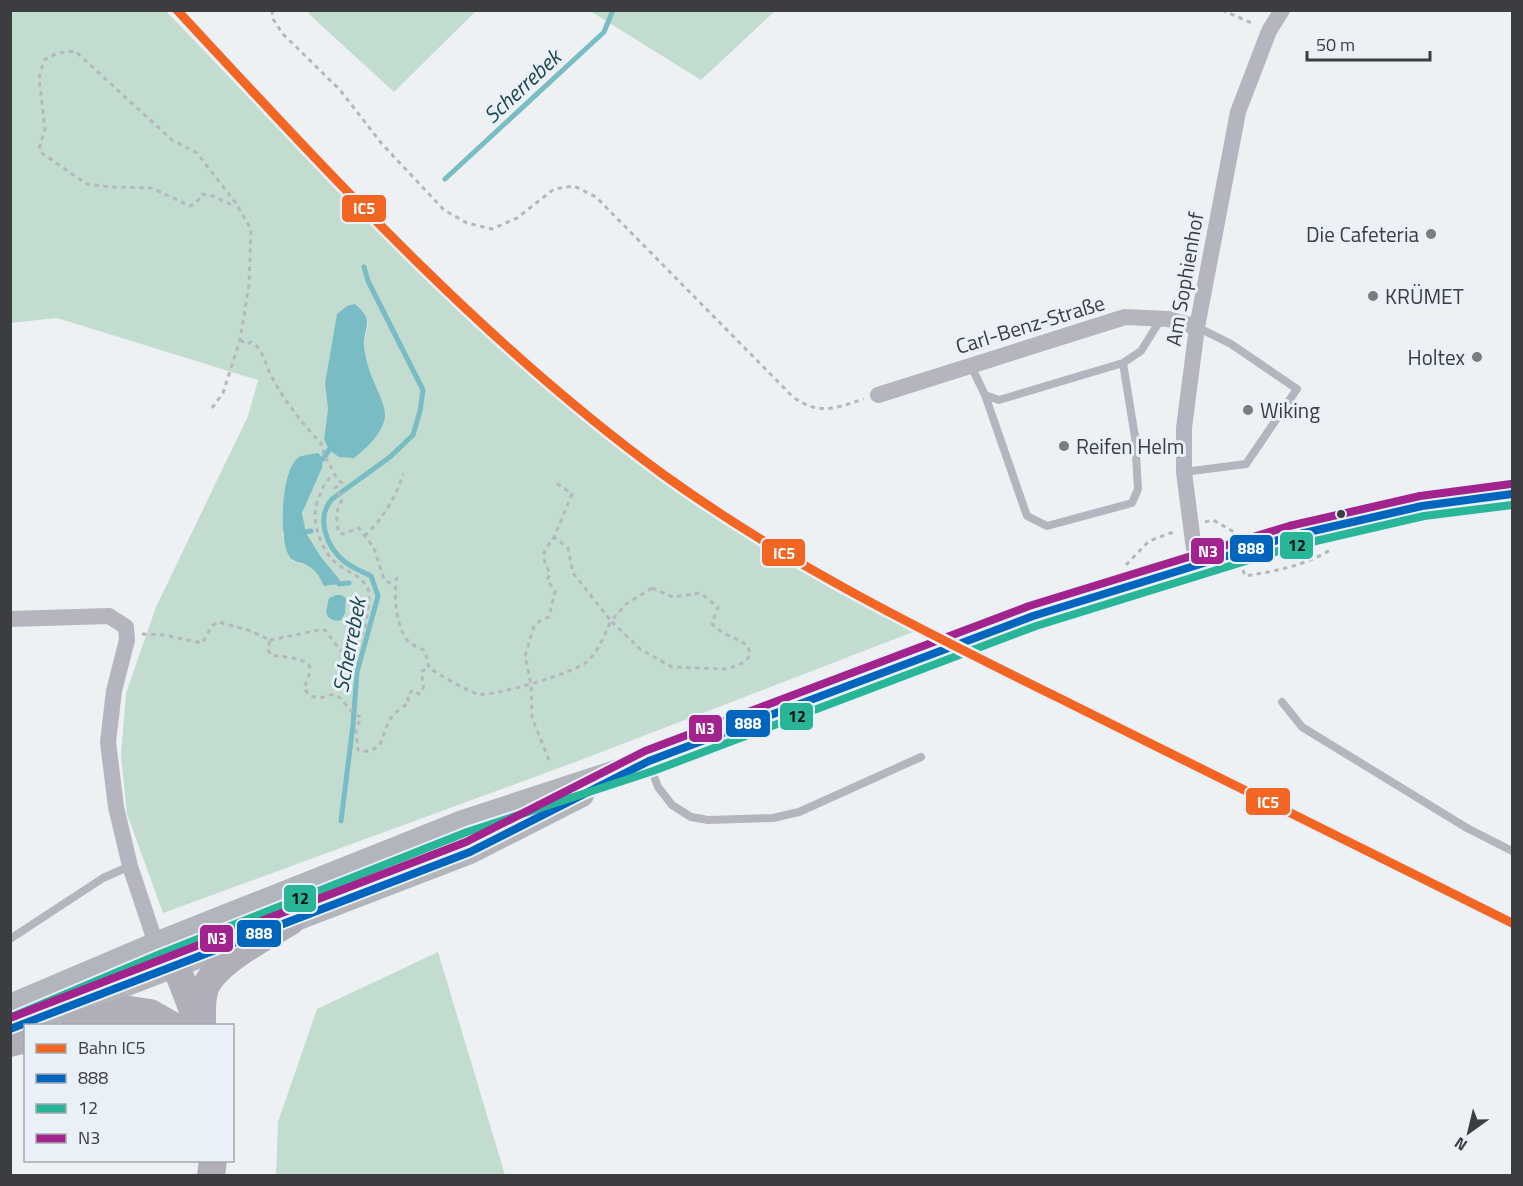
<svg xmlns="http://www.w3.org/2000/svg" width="1523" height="1186" font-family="'Titillium Web',sans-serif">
  <rect width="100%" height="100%" fill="#eef1f4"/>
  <path fill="#c3dcd0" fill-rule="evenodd" d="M 10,11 L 166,11 C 307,158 446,310 606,439 C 701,515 808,572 913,632 L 578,761 L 163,913 L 127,814 L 121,755 L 126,693 L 156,607 L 248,416 L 258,380 L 57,318 L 11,323 ZM 368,321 L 364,345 L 369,371 L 386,415 L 324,439 L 328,409 L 325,384 ZM 322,468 C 316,482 307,496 303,511 C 298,533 327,564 340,580 L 306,564 L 293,561 L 282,533 Z
    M 308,11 L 309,10 L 476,11 L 394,92 L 310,15 Z
    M 590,11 L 775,11 L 701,80 Z
    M 438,952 L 505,1175 L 276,1175 L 278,1122 L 317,1009 Z"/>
  <path fill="#79bcc4" d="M 355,304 C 375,321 364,325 364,346 C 365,353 367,362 369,369 C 372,381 387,406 385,417 C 382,434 367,448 354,458 L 339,457 L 329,450 L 324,439 L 328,409 L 325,384 L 337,314 L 347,306 Z
    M 318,453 L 323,459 L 322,468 L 302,513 L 306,533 L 321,557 L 340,580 L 339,584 L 324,586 C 320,577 316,570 307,565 C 300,561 292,563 288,554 C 279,535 281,469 299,457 C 304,455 312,454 318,453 Z
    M 336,595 L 341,595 L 346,598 L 345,613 L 341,620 C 334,622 328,619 326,612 L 329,598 Z"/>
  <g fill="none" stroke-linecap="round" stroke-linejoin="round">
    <path stroke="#79bcc4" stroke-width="5" d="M 445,179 L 604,32 L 613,10
      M 323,459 L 329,450
      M 306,532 L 311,531
      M 339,584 L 349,583
      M 357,597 L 361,605
      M 341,821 L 353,725 L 357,672 L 378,596 L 371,576 C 363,572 353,568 345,562 C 327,548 315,518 332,499 L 390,457 L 413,435 L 420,411 L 423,390 L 368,281 L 364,267"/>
    <path stroke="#b6b7be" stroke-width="3" stroke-dasharray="4.5 4.5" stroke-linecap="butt" d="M 272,10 L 273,19 L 282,33 L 340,90 L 382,144 L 444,210 L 467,223 L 492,229 L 517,218 L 554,189 L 574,186 L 596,197 L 793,397 C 820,416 835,408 864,399
      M 1222,10 L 1254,24
      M 240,340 L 247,344 L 251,342 C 261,347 264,359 268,369 C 281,398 303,424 324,447 L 323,455 C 332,464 331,474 342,483 L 335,488 L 343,499 C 335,508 336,522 339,533 L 343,534 L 359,528 L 374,548 L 384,579 L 395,587
      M 212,408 L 223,393 L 240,340 L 249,285 L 251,229 L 235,202 L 197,153 L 172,140 L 75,51 L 58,53 L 44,60 L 39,78 L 45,129 L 39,149 L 43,154 L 87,184 L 110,187 L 152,188 L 190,206 L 196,203 L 202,194 L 213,196 L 230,204 L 235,202
      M 1205,522 L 1213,520 L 1234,532
      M 365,536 C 381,520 397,497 403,474
      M 1126,565 L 1149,541 L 1176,531
      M 1243,570 L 1245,576 C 1276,571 1304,566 1332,549
      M 397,577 C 393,594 396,629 409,642 C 413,646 421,648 425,651 L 429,668 C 440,675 467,691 478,694 C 494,697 577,672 588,661 C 599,650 605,634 611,621 L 573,573 L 568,548 L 554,537
      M 652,588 L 673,597 L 700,593 L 718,607 L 712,624 C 721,634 737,638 748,646 L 750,655 L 745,662 L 728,669 L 672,667 L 640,649 L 611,621 L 626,604 Z
      M 142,634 L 164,635 L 202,643 L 212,626 L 218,622 L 248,630 L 270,640 L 268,650 L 271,655 C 280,657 310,657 310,669 C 310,675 306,683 304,688 C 311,701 323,698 334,694 C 347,701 347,712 361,717 L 356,730 L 358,750 L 361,752 C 385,749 380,741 388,723 C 392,714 402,708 409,702 L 407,696 L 413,690 L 419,694 C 428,687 420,679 422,671 L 429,668
      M 270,640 L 319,630 L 325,630 L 341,651 L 347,648 C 350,641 359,641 363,633 C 366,628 370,598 369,592 C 364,575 347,573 335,562 C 321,550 311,521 317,503 C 321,492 323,483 333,475
      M 549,760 L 532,718 L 531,684 L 525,656 L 534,626 L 541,620 L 549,617 L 555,591 L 547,580 L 550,574 L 543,557 L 545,550 L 554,537 L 572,494 L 555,482"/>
    <path stroke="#b4b5be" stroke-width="8" d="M 971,366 L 985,395 L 999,400 L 1123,363 L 1141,351 L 1161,319
      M 985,395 L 1027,516 L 1047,526 L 1132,503 L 1138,489 L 1135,437 L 1123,363
      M 1184,472 L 1246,464 L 1297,389 L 1231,344 L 1197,327
      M 1282,702 L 1302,727 L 1467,828 L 1512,851
      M 649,762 L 658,787 L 672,805 L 691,817 L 708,820 L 773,818 L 799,812 L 921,757
      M 10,939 L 103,878 L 130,866"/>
    <path stroke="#b4b5be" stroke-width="16" d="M 878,395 L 1125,317 L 1168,319 L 1197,327
      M 1196,565 L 1184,472 L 1184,428 L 1197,327 L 1238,112 L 1269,31 L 1282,10
      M 10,619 L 109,616 L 126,627 L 127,640 L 114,691 L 108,742 L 116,807 L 130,866 L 156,944"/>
    <path stroke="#b3b5bd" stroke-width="24" d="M 10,1006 L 156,944 L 463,822 L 649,761 L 1033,616 L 1291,536 L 1422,506 L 1512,494
      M 10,1029 L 470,852 L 582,795"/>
    <path stroke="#b0afb9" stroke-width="28" d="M 176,966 L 199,1026
      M 74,1026 L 130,1010 L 150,1013 L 173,1026
      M 202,1026 C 202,1013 201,999 205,988 C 216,961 266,937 291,921
      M 10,1043 L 26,1039
      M 211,1176 L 213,1160"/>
    <defs>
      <path id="bus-1" d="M 10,1029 L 470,852 L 649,761 L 1033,616 L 1291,536 L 1422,506 L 1512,494"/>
      <path id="bus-2" d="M 14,1016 L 160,954 L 467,832 L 653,771 L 1036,626 L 1294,546 L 1424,516 L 1512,505"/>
      <path id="bus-3" d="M 10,1018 L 466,842 L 645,751 L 1029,606 L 1289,526 L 1420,496 L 1511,484"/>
    </defs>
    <use href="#bus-1" stroke="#eaf0f8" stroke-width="12"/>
    <use href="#bus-2" stroke="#eaf0f8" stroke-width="12"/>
    <use href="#bus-3" stroke="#eaf0f8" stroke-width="12"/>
    <use href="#bus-1" stroke="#0065bd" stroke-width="8"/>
    <use href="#bus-2" stroke="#28b598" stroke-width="8"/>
    <use href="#bus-3" stroke="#a2238e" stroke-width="8"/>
    <defs>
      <path id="rail-1" d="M 177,10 C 330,175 482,342 664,475 C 790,566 931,635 1071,704 C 1218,777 1365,850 1512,923"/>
    </defs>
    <use href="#rail-1" stroke="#eaf0f8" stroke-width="14"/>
    <use href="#rail-1" stroke="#f26522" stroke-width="9"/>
  </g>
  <g fill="#7a7c7f" stroke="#eaf0f8" stroke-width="2">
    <circle cx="1431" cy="234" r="6"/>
    <circle cx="1373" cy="296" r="6"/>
    <circle cx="1477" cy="357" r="6"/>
    <circle cx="1248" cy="410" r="6"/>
    <circle cx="1064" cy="446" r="6"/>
  </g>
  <circle fill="#3b3d40" stroke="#eaf0f8" stroke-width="2" cx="1341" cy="514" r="5"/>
  <g text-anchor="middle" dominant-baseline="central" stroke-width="6" stroke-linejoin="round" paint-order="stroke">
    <g font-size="21" fill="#3b3d40" stroke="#eaf0f8" text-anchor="start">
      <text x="1419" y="234" text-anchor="end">Die Cafeteria</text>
      <text x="1385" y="296">KRÜMET</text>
      <text x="1465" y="357" text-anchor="end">Holtex</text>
      <text x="1260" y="410">Wiking</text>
      <text x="1076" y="446">Reifen Helm</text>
    </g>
    <g font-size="21" fill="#3b3d40" stroke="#eaf0f8">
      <text transform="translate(1184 279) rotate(-80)">Am Sophienhof</text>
      <text transform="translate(1030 324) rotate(-17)">Carl-Benz-Straße</text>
    </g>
    <g font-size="22" font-style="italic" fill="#1b464b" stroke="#eaf0f8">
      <text transform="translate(522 86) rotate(-43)">Scherrebek</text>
      <text transform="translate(349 645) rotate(-79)">Scherrebek</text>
    </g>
  </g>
  <g stroke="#eaf0f8" stroke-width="2">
    <rect x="341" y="194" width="46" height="29" rx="6" fill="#f26522"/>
    <rect x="1279" y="531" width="35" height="29" rx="6" fill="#28b598"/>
    <rect x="1229" y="534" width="45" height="29" rx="6" fill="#0065bd"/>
    <rect x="1190" y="537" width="35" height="28" rx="6" fill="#a2238e"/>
    <rect x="761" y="538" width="45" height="29" rx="6" fill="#f26522"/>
    <rect x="779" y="702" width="35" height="29" rx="6" fill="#28b598"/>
    <rect x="725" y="709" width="46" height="29" rx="6" fill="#0065bd"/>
    <rect x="688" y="714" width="35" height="29" rx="6" fill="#a2238e"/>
    <rect x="1245" y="787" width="46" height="29" rx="6" fill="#f26522"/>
    <rect x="283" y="884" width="34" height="29" rx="6" fill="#28b598"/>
    <rect x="236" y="919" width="46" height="29" rx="6" fill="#0065bd"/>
    <rect x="199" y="924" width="35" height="29" rx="6" fill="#a2238e"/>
  </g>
  <g font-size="16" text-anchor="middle" font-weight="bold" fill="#fff">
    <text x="364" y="214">IC5</text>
    <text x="1251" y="554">888</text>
    <text x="1208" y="557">N3</text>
    <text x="784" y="559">IC5</text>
    <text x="748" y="729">888</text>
    <text x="705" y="734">N3</text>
    <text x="1268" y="808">IC5</text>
    <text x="259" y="939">888</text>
    <text x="217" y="944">N3</text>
  </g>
  <g font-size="16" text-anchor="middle" font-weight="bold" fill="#111">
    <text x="1297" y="551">12</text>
    <text x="797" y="722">12</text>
    <text x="300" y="904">12</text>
  </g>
  <rect width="1523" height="1186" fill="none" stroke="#3b3d40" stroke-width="24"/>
  <rect x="24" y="1024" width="210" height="138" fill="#eaf0f8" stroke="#a4a8ae" stroke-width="1.5"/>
  <rect x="36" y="1044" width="30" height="9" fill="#f26522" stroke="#a4a8ae" stroke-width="1.5"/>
  <text x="78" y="1054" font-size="18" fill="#3b3d40">Bahn IC5</text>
  <rect x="36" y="1074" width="30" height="9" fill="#0065bd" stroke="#a4a8ae" stroke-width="1.5"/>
  <text x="78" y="1084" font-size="18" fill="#3b3d40">888</text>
  <rect x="36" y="1104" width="30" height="9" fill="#28b598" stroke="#a4a8ae" stroke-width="1.5"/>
  <text x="78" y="1114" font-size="18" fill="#3b3d40">12</text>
  <rect x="36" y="1134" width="30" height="9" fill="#a2238e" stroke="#a4a8ae" stroke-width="1.5"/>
  <text x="78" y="1144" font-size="18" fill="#3b3d40">N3</text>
  <g transform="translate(1469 1132) rotate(214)" stroke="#eaf0f8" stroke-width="4.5" paint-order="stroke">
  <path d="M0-4.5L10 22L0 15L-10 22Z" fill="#3b3d40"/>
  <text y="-9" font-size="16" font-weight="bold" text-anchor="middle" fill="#3b3d40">N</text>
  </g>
  <path d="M1307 51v9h123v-9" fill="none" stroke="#3b3d40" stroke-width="3"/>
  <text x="1316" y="51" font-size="18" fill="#3b3d40" stroke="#eaf0f8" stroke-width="4.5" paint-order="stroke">50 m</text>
</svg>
